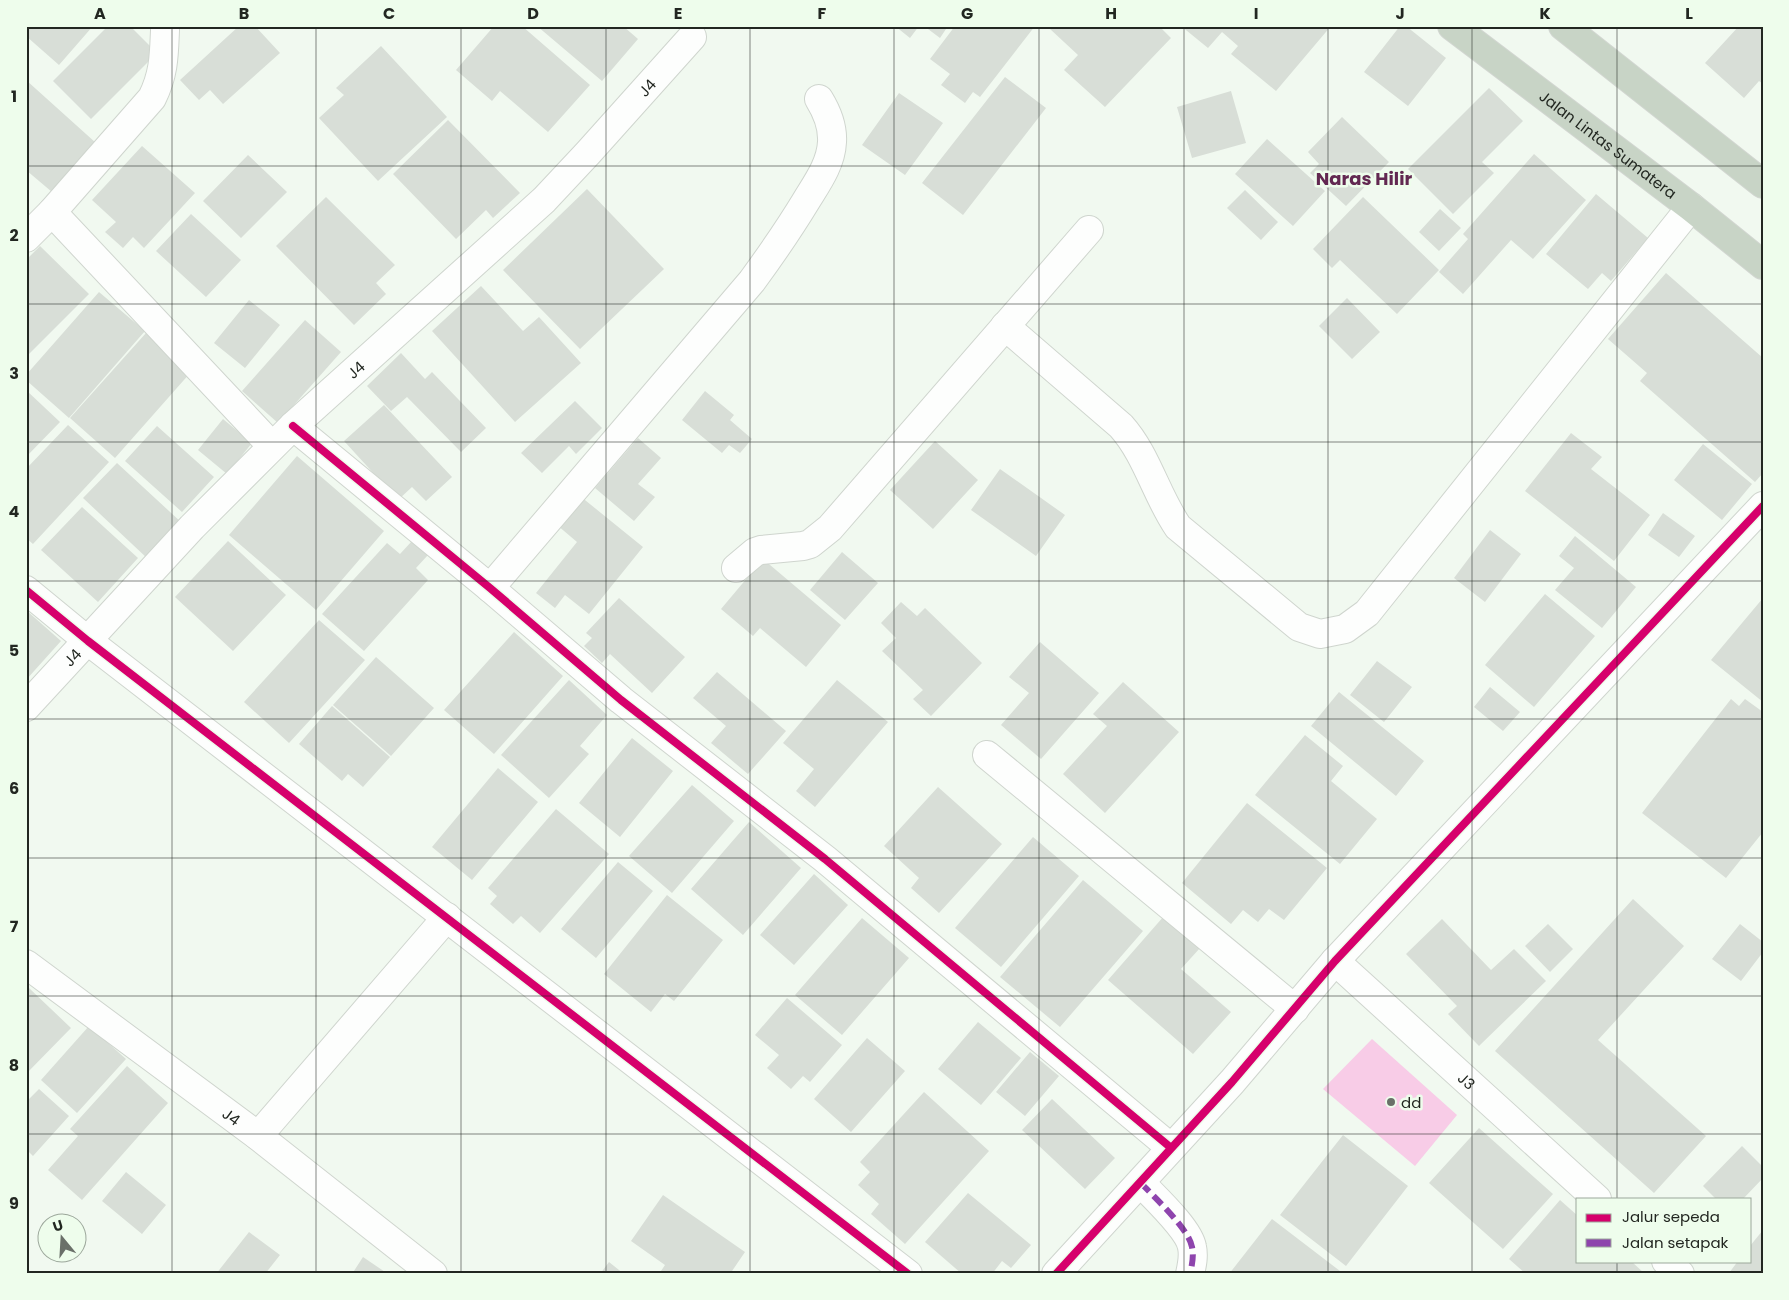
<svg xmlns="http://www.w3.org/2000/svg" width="1789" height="1300" font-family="Poppins,sans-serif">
  <rect width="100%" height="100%" fill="#f1f9f0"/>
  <path fill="#f8cce7" d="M 1372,1039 L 1457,1115 L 1415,1166 L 1323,1089 Z"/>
  <path fill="#d8ded7" d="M 26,26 L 93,26 L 59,65 L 26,36 Z
    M 108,26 L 130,26 L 157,53 L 91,119 L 53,81 Z
    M 239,26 L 255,26 L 280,53 L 223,104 L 210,90 L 199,100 L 180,80 Z
    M 494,26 L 522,26 L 590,85 L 548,132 L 500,91 L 492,101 L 456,70 Z
    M 537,26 L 623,26 L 638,39 L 602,81 Z
    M 895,26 L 919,26 L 910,38 Z
    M 924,26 L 948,26 L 940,38 Z
    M 955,26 L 1035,26 L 980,97 L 973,92 L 965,103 L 941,85 L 950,74 L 930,59 Z
    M 1052,26 L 1159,26 L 1171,38 L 1105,107 L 1064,70 L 1078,55 L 1050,29 Z
    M 1181,26 L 1331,26 L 1276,91 L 1231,54 L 1238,46 L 1222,32 L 1208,48 Z
    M 1400,26 L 1406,26 L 1446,58 L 1408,106 L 1364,72 Z
    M 1739,26 L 1763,26 L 1763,84 L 1759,81 L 1744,98 L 1705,63 Z
    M 381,46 L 447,117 L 378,181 L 319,118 L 344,95 L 336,88 Z
    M 1005,77 L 1046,108 L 963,215 L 922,183 Z
    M 26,80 L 96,143 L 52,192 L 26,170 Z
    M 1489,88 L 1523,121 L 1482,162 L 1494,173 L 1453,214 L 1408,169 Z
    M 1231,91 L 1246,143 L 1192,158 L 1177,107 Z
    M 899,93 L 943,123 L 905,175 L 862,145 Z
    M 1342,117 L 1389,162 L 1346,206 L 1310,173 L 1319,164 L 1308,152 Z
    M 448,120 L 520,193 L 493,218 L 486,210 L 456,239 L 393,174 Z
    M 1267,139 L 1325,191 L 1293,226 L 1235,174 Z
    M 142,146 L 195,193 L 144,248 L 133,237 L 123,248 L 105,232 L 116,222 L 92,200 Z
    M 1534,154 L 1586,200 L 1533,259 L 1511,240 L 1463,294 L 1439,272 L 1468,239 L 1463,234 Z
    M 248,155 L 287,192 L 241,238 L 203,201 Z
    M 587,189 L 664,269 L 580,349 L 503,270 Z
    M 1245,190 L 1278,222 L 1261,240 L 1227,208 Z
    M 1596,194 L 1648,238 L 1611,281 L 1602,273 L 1588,289 L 1546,254 Z
    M 326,197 L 395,265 L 376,283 L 386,294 L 354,325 L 276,246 Z
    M 1363,197 L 1439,270 L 1397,314 L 1340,260 L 1332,268 L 1313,249 Z
    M 1440,209 L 1461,228 L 1439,251 L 1419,232 Z
    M 191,214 L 241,260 L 206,297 L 156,251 Z
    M 40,246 L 89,294 L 26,357 L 26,260 Z
    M 1666,273 L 1763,358 L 1763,473 L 1755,482 L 1640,381 L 1647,373 L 1608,339 Z
    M 481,286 L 523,331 L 539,317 L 581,363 L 515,422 L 432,331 Z
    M 99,292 L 145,331 L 69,418 L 26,380 L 26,375 Z
    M 1347,298 L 1380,332 L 1352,359 L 1319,326 Z
    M 249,300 L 280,325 L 245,368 L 214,343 Z
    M 305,320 L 341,352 L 278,423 L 242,391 Z
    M 146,333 L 191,372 L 115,458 L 70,418 Z
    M 401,353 L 425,379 L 432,372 L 486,428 L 461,452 L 407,397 L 391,411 L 367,386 Z
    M 26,390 L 60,422 L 26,457 Z
    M 705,391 L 734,415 L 730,420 L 752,439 L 740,453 L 729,445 L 722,453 L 682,420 Z
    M 575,401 L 602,428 L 576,454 L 569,446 L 542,473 L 521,453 Z
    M 384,405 L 452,477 L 426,501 L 412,487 L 398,500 L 344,441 Z
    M 223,419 L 252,443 L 227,474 L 198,450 Z
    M 68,425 L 109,462 L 33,544 L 26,538 L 26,469 Z
    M 157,426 L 214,477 L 182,512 L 125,461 Z
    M 1571,433 L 1602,457 L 1591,469 L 1650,515 L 1614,561 L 1525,491 Z
    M 638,438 L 661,458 L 638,484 L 655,497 L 634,521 L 595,488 Z
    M 935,441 L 978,480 L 933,529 L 890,490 Z
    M 1703,444 L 1752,484 L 1722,520 L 1674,480 Z
    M 297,456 L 384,531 L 316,610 L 229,535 Z
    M 117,463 L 182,523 L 148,559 L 83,498 Z
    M 1000,469 L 1065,515 L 1036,556 L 971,510 Z
    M 580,496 L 643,547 L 589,614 L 565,595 L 555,608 L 536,593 L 577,542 L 557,525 Z
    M 82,507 L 138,558 L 98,602 L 41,550 Z
    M 1663,513 L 1695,536 L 1679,557 L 1648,535 Z
    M 1490,530 L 1521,554 L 1485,602 L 1454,578 Z
    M 1575,536 L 1636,587 L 1602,628 L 1555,590 L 1574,568 L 1559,556 Z
    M 228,541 L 286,595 L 233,651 L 175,597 Z
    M 412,541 L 428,555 L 416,568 L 428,580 L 364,651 L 322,614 L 387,543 L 400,554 Z
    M 842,552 L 878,583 L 845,620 L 810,590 Z
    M 763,559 L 841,625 L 806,667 L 760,628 L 753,636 L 721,609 Z
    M 1545,594 L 1595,636 L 1534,707 L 1485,665 Z
    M 619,598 L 685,657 L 652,693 L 610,654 L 602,663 L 584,646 L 592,638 L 586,633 Z
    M 1763,598 L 1763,702 L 1711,660 Z
    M 901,602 L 917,616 L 925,608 L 982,663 L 931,716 L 913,699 L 923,690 L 882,651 L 896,638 L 881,623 Z
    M 26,610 L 61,641 L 26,680 Z
    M 319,620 L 365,660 L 289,743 L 244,702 Z
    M 514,632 L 563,676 L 494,754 L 444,710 Z
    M 1040,642 L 1099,693 L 1041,759 L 1001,725 L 1029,693 L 1009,677 Z
    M 376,657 L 434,708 L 391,756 L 333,705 Z
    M 1377,661 L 1412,687 L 1384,722 L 1350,695 Z
    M 717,672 L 786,731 L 748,774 L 711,743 L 726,726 L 693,698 Z
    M 569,680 L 607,715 L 580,746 L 589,754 L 549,798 L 501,755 Z
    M 837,680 L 888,722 L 815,807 L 796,791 L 814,769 L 783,743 Z
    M 1123,682 L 1179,732 L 1105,813 L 1063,774 L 1107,726 L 1093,714 Z
    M 1490,687 L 1520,712 L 1503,731 L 1474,707 Z
    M 1339,692 L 1424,761 L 1396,796 L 1311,726 Z
    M 1731,699 L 1739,706 L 1745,699 L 1763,712 L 1763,832 L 1726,878 L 1642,813 Z
    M 332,706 L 390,757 L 363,787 L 348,774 L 342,781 L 299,744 Z
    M 1305,735 L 1343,766 L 1331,781 L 1377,819 L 1340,864 L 1255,795 Z
    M 632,738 L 673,771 L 620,837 L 579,803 Z
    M 498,768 L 538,802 L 472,880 L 432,847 Z
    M 692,785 L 734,821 L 672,893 L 629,856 Z
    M 938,787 L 1002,844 L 939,913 L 911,888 L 919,878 L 884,846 Z
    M 1247,803 L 1327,868 L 1284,920 L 1269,909 L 1258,922 L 1243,910 L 1231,924 L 1182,883 Z
    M 556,809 L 609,854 L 540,933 L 521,916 L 513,924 L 490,904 L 497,896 L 488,888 Z
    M 749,822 L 801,868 L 743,935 L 691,889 Z
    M 1033,837 L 1079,876 L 1001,967 L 955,928 Z
    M 618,862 L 653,891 L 596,958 L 561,929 Z
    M 814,874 L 848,905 L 794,965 L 760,935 Z
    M 1083,880 L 1143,931 L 1060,1027 L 1000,977 Z
    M 667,895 L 723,940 L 674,1001 L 665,994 L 651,1012 L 604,974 Z
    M 1633,899 L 1684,946 L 1598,1040 L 1706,1136 L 1654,1193 L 1495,1051 Z
    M 1164,916 L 1200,948 L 1181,969 L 1231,1012 L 1193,1054 L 1108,980 Z
    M 862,918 L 909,958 L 842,1035 L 795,995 Z
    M 1442,919 L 1491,970 L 1514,949 L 1546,981 L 1479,1046 L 1448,1014 L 1457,1006 L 1406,954 Z
    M 1548,924 L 1573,949 L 1550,972 L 1525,946 Z
    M 1740,924 L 1763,942 L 1763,952 L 1741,981 L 1712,959 Z
    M 29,988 L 71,1028 L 26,1074 L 26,991 Z
    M 787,998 L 842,1045 L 810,1082 L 803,1076 L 791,1089 L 767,1068 L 779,1055 L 755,1035 Z
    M 978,1022 L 1021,1058 L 981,1105 L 938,1069 Z
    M 89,1026 L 126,1059 L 77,1113 L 41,1080 Z
    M 867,1038 L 905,1071 L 851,1132 L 814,1099 Z
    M 1030,1052 L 1059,1076 L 1025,1116 L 996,1092 Z
    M 127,1066 L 168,1103 L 82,1200 L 48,1170 L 78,1136 L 70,1129 Z
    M 39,1089 L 69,1116 L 33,1156 L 26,1149 L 26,1102 Z
    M 924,1092 L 989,1151 L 905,1244 L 871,1214 L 879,1204 L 858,1185 L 870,1172 L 860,1162 Z
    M 1052,1099 L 1115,1158 L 1085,1189 L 1022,1130 Z
    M 1479,1128 L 1553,1194 L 1503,1249 L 1429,1183 Z
    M 1343,1135 L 1408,1186 L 1346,1266 L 1280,1215 Z
    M 1742,1146 L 1763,1167 L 1763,1178 L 1743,1199 L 1716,1199 L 1703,1186 Z
    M 126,1172 L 166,1205 L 142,1234 L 102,1201 Z
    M 968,1193 L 1031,1245 L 1011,1268 L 1002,1261 L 992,1274 L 962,1274 L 925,1242 Z
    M 663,1195 L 745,1252 L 730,1274 L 659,1274 L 665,1265 L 631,1241 Z
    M 1560,1200 L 1578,1216 L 1578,1261 L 1631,1261 L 1645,1274 L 1526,1274 L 1509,1259 Z
    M 1272,1219 L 1340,1271 L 1338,1274 L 1229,1274 Z
    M 1763,1230 L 1763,1274 L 1730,1274 L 1729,1273 L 1738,1261 L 1750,1261 L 1750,1246 Z
    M 249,1232 L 280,1255 L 265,1274 L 216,1274 Z
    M 363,1257 L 388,1274 L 352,1274 Z
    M 609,1262 L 624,1274 L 600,1274 Z"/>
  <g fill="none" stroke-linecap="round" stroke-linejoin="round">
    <defs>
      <g id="street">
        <path d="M 52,212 L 272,446"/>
        <path d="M 26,238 L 52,212 L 152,98 C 164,74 164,55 165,30"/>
        <path d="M 1005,326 L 1121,426 C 1147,455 1156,495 1178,527 L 1299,627 L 1320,634 L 1345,629 L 1367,613 L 1691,207"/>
        <path d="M 293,426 L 490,588 L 621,700 L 825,859 L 1170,1147"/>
        <path d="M 736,568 L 755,552 L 761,550 L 803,546 L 810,544 L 830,528 L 1089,230"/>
        <path d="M 490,588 L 752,281 C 771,255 789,229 806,201 C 817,183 831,164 832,142 C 833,126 827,112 819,99"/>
        <path d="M 26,590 L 88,641 L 908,1274"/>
        <path id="s1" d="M 26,707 L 192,527 L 293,426 L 544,200 L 588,153 L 692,37"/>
        <path d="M 987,755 L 1295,1009"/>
        <path id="s2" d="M 1335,961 L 1597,1199"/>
        <path id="s3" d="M 26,964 L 258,1136 L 433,1274"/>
        <path d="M 258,1136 L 447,917"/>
        <path d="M 1141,1183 C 1154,1197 1189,1229 1192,1247 C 1194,1256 1192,1265 1190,1274"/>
        <path d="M 1666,1261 L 1680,1274"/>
        <path d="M 1056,1274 L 1232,1082 L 1335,961 L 1763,506"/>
      </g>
      <g id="highway">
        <path id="s4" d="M 1452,26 L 1691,207 L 1763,265"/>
        <path d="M 1563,26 L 1763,184"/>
      </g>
    </defs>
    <use href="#street" stroke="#cfd5ce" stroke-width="30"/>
    <use href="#highway" stroke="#d2d6d1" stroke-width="30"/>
    <use href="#street" stroke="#fdfefd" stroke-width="28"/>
    <use href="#highway" stroke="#c8d4c6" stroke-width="28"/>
    <path stroke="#8e44ad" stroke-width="6" stroke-dasharray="12 6" stroke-linecap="butt" d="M 1141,1183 C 1154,1197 1189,1229 1192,1247 C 1194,1256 1192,1265 1190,1274"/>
    <defs>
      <path id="cycleway" d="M 293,426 L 490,588 L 621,700 L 825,859 L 1170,1147
        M 26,590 L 88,641 L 908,1274
        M 1056,1274 L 1232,1082 L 1335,961 L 1763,506"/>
    </defs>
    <use href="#cycleway" stroke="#eefdec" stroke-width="11"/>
    <use href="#cycleway" stroke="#d6006c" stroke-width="8"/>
  </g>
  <path fill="none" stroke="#222721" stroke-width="1" stroke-opacity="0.55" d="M 172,26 L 172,1274M 316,26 L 316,1274M 461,26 L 461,1274M 606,26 L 606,1274M 750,26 L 750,1274M 894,26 L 894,1274M 1039,26 L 1039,1274M 1184,26 L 1184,1274M 1328,26 L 1328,1274M 1472,26 L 1472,1274M 1617,26 L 1617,1199M 26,166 L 1763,166M 26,304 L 1763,304M 26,442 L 1763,442M 26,581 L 1763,581M 26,719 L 1763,719M 26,858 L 1763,858M 26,996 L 1763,996M 26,1134 L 1763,1134M 1617,1261 L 1617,1274"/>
  <circle fill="#6a7069" stroke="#eefdec" stroke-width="2" cx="1391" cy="1102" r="5"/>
  <g text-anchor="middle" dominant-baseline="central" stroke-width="5" stroke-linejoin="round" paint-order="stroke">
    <g font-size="15" fill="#222721" stroke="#eefdec">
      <text stroke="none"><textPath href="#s1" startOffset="878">J4</textPath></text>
      <text stroke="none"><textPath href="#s4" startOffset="196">Jalan Lintas Sumatera</textPath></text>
      <text stroke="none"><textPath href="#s1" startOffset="472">J4</textPath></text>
      <text stroke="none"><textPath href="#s1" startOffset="68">J4</textPath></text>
      <text stroke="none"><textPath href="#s2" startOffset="178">J3</textPath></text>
      <text stroke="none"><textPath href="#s3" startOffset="256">J4</textPath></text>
    </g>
    <g font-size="15" fill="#222721" stroke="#eefdec" text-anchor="start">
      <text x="1401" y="1102">dd</text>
    </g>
    <g font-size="18" font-weight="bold" fill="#622851" stroke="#eefdec">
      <text x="1364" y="178">Naras Hilir</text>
    </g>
  </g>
  <rect width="1789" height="1300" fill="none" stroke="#eefdec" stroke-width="55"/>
  <rect x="1576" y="1198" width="175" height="65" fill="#eefdec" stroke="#9ca79b"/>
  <rect x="1586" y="1214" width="25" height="8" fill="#d6006c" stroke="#9ca79b"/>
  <text x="1622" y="1222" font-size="15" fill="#222721">Jalur sepeda</text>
  <rect x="1586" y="1239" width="25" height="8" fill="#8e44ad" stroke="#9ca79b"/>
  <text x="1622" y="1248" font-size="15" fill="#222721">Jalan setapak</text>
  <g transform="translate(62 1238) rotate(342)"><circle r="24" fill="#eefdec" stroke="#9ca79b"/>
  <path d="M0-4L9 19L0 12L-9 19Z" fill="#6a7069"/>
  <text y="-8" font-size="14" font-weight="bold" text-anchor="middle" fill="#222721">U</text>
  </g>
  <rect x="28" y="28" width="1734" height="1244" fill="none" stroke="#222721" stroke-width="2"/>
  <g font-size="16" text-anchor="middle" font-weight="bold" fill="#222721">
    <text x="100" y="19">A</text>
    <text x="244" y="19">B</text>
    <text x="389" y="19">C</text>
    <text x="533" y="19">D</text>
    <text x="678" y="19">E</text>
    <text x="822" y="19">F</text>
    <text x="967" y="19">G</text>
    <text x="1111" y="19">H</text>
    <text x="1256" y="19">I</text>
    <text x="1400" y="19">J</text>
    <text x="1545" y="19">K</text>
    <text x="1689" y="19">L</text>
    <text x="14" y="102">1</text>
    <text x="14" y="241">2</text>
    <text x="14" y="379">3</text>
    <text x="14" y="517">4</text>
    <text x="14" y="656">5</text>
    <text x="14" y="794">6</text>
    <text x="14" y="932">7</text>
    <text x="14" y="1071">8</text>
    <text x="14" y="1209">9</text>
  </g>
</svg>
